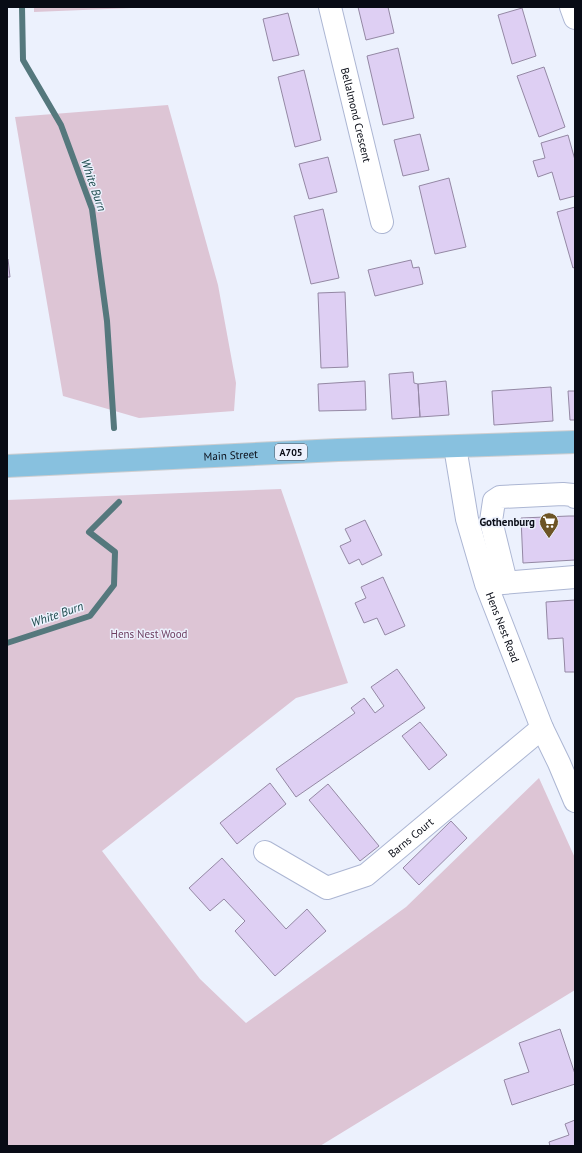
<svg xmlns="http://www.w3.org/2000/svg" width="582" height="1153" font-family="'PT Sans',sans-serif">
  <rect width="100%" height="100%" fill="#ecf1fd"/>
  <path fill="#ddc5d5" d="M 34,7 L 156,7 L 34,12 Z
    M 168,105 L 218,285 L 236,383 L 234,411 L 139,418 L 63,396 L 15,117 Z
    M 281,489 L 348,683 L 296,698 L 102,851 L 200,979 L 246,1023 L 406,907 L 539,778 L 575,858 L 575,990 L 320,1146 L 7,1146 L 7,500 Z"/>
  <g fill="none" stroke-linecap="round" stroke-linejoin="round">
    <path stroke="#55787d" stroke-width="6" d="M 22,7 L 23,60 L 61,125 L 92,209 L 107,321 L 114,428
      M 7,643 L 90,616 L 114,585 L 115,552 L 89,532 L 119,502"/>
  </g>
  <path fill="#decff3" stroke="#9488a4" d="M 358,7 L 388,7 L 394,33 L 366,40 Z
    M 522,8 L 536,56 L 512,64 L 498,15 Z
    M 288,13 L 299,55 L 273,61 L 263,19 Z
    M 398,48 L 414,118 L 383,125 L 367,56 Z
    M 544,67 L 565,127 L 539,137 L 517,76 Z
    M 304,70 L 321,140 L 295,147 L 278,77 Z
    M 420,134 L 429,170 L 403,176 L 394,140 Z
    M 568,135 L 575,160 L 575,196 L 560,200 L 552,172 L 538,177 L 533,161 L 545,158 L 541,143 Z
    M 328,157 L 337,192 L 309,199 L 299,164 Z
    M 449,178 L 466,247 L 435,254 L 419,186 Z
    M 575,207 L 575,267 L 573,268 L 557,212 Z
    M 323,209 L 339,278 L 311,284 L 294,216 Z
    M 7,259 L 8,259 L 10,277 L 7,277 Z
    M 411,260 L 413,268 L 419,267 L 423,284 L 375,296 L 368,270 Z
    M 345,292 L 348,367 L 321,368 L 318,293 Z
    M 413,372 L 414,383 L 418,384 L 420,417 L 392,419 L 389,374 Z
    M 365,381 L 366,410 L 319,411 L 318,384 Z
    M 446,381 L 449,415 L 420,417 L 418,384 Z
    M 551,387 L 553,421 L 494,425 L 492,391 Z
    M 568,391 L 575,391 L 575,420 L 570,420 Z
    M 569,516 L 575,516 L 575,560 L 523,563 L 521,518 Z
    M 365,520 L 382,555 L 362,565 L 359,559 L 349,564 L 340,546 L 351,541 L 345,529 Z
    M 383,577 L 405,626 L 385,635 L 377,618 L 364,623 L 355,603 L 366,598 L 361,587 Z
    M 575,600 L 575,672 L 565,672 L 563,638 L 548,639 L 546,602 Z
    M 397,669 L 425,708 L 296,797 L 276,769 L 355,713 L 351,708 L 364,698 L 375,713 L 384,706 L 371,687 Z
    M 420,722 L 447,755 L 429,770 L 402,736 Z
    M 270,783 L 286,804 L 237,844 L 220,823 Z
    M 328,784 L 379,846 L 360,861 L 309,800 Z
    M 451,821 L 467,838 L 419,885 L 403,868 Z
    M 222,858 L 286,929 L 307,909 L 326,931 L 275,976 L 235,931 L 245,921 L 224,899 L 210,911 L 189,888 Z
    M 560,1029 L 575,1074 L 575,1084 L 512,1105 L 504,1080 L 529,1072 L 519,1043 Z
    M 575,1120 L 575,1146 L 550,1146 L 549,1142 L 569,1135 L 565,1124 Z"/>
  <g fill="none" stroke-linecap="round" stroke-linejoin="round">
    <defs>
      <g id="minor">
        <path id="s1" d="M 330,7 L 382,222"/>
        <path d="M 571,7 L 575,18"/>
        <path id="s2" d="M 455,447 L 467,519 L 486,584 L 542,728 L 559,763 L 575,801"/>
        <path d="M 506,582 L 491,521 L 494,501 L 500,497 L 563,494 L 573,495 L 575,497"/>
        <path d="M 491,584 L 575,577"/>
        <path id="s3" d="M 265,852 L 327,888 L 366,875 L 542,728"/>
      </g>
      <g id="major">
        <path id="s4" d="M 7,466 L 338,450 L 575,442"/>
      </g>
    </defs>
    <use href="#minor" stroke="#acb6d3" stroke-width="24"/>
    <use href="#major" stroke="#ceced0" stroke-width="24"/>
    <use href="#minor" stroke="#fff" stroke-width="22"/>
    <use href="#major" stroke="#88c1df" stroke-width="22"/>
  </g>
  <defs>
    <symbol id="supermarket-pin" viewBox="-11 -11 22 30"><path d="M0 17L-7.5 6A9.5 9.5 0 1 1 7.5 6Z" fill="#6d5425" stroke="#ecf1fd"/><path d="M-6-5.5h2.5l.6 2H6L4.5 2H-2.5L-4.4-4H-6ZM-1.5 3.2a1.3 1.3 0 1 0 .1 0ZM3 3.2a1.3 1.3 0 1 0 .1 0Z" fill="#fff"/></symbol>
  </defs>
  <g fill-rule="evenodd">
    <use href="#supermarket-pin" x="538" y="511" width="22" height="30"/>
  </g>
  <g text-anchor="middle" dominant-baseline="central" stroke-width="3" stroke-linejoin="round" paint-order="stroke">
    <rect fill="#ecf1fd" stroke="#4c505b" stroke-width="1" x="275" y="444" width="32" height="16" rx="3"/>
    <g font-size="10" font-weight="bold" fill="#080b15">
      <text x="291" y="452">A705</text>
    </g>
    <g font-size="11" fill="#080b15" stroke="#ecf1fd">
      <text stroke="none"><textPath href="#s1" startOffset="111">Bellalmond Crescent</textPath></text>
      <text stroke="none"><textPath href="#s4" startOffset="224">Main Street</textPath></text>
      <text stroke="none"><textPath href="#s2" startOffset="187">Hens Nest Road</textPath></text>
      <text stroke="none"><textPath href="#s3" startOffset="171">Barns Court</textPath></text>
    </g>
    <g font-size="11" font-weight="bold" fill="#080b15" stroke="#ecf1fd" text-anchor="end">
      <text x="535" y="522">Gothenburg</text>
    </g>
    <g font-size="11" fill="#6e3f61" stroke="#ecf1fd">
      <text x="149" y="634">Hens Nest Wood</text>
    </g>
    <g font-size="12" font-style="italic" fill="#194749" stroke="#ecf1fd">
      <text transform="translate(94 185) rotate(71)">White Burn</text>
      <text transform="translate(57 614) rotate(-19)">White Burn</text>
    </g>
  </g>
  <rect width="582" height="1153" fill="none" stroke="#080b15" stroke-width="16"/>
</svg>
